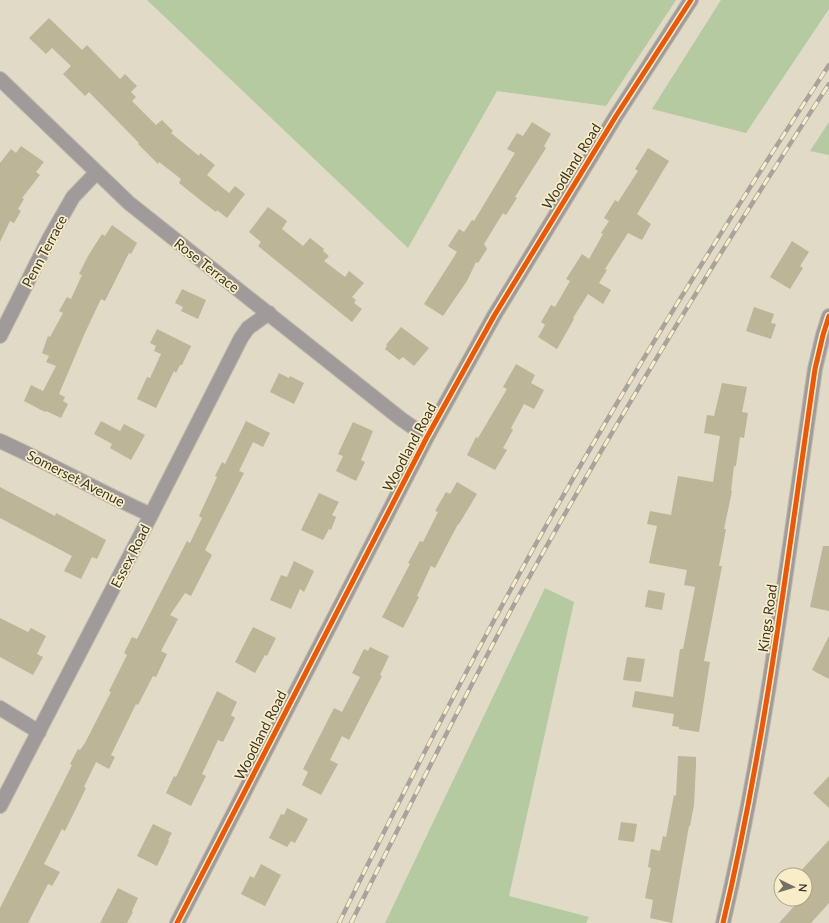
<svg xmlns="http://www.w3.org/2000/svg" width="829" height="923" font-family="Lato,sans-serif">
  <rect width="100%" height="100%" fill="#e0dac6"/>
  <path fill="#b5caa0" d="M 147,0 L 676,0 L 606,106 L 497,91 L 408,248 Z
    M 721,0 L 829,0 L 829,9 L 746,133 L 652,109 Z
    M 829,122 L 829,155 L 810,151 Z
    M 545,588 L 574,602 L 509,896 L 589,917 L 586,923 L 385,923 Z"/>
  <path fill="#bdb598" d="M 49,18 L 82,50 L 87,45 L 120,79 L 125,74 L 137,86 L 131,92 L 136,97 L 132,101 L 156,125 L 162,120 L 173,131 L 171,133 L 199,156 L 200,153 L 215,165 L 207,175 L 229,193 L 235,186 L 245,194 L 227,218 L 217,210 L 216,212 L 204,203 L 179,183 L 181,179 L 159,162 L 158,164 L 138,144 L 139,143 L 89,92 L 85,96 L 63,74 L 71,66 L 52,48 L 46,54 L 29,38 Z
    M 532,122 L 551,134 L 544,146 L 546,148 L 515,197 L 517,198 L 506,215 L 503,213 L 484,244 L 487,249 L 478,263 L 476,262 L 467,281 L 443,316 L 424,304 L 457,252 L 448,246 L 459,229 L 464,232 L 472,220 L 474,221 L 515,153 L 507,149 L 517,133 L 523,136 Z
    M 21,146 L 44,162 L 36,172 L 40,175 L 22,198 L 24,199 L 18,209 L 21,211 L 14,223 L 10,221 L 0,242 L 0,163 L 11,149 L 16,153 Z
    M 648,148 L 669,161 L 637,214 L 651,224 L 642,240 L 628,233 L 605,269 L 607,270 L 599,283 L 611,290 L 603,304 L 588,294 L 573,318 L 574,319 L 557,349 L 538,337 L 545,325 L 541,322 L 551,305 L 555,307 L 570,281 L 566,279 L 582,254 L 589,259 L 603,234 L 601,233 L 609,221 L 604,218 L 615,200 L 618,202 L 638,171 L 635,169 Z
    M 268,207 L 287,221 L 282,229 L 303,246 L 310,238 L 324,249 L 323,251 L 329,256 L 324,261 L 345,277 L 349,271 L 364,283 L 352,297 L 356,300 L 354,303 L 362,309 L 352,322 L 258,246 L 261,242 L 249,232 Z
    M 112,225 L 137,243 L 131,254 L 129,253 L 105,301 L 101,299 L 84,335 L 59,394 L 65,397 L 63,401 L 68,404 L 61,418 L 46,411 L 45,412 L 24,401 L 31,385 L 43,391 L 56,366 L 46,362 L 49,356 L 42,353 L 48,336 L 50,337 L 63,313 L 59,311 L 67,297 L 71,299 L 82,275 L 79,274 L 88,256 L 102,234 L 105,236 Z
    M 792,241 L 809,252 L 800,266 L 803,268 L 790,289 L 770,277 Z
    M 182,289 L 206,300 L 198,319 L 181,311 L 183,307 L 175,303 Z
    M 754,307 L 774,314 L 771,323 L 776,324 L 771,339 L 746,331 Z
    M 401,327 L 429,348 L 414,366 L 403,357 L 399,360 L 385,349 L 387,346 L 386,345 Z
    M 157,329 L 191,346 L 182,365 L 180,365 L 176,373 L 174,371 L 156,408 L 137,399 L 147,377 L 150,378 L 161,354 L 154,351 L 156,346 L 150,343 Z
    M 516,364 L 535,375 L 531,383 L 544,390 L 534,409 L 524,404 L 511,428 L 513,430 L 503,448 L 507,450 L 495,470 L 467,455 L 476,437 L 478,438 L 507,389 L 503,387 Z
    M 279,373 L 289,378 L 290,376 L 304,383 L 294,404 L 270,392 Z
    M 722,383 L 747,387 L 742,412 L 748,413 L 744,438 L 740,437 L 736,466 L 734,466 L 731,491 L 732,491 L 724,529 L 726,529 L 719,566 L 722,566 L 704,661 L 710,662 L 699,732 L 679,729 L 679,727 L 672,726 L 674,714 L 632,707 L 635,691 L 673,697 L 680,649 L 683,649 L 695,587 L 684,585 L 687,570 L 649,563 L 657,526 L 647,524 L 650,511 L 671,515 L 678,476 L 713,482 L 720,436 L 704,433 L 707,415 L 714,416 Z
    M 101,421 L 120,431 L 124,424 L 145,435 L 131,460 L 110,448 L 112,444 L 94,434 Z
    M 246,421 L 270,433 L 263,447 L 253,442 L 239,471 L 244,473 L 205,550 L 212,555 L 191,596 L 185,593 L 170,615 L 178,619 L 161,651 L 167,654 L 156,677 L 153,676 L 138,705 L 136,704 L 111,755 L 115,757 L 109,769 L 96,762 L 84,787 L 86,788 L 65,831 L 62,829 L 44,864 L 60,872 L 52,886 L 48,884 L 28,923 L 0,923 L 0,908 L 72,765 L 70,764 L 78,749 L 80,750 L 85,743 L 111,692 L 109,691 L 127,655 L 124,653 L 132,637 L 137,639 L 187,541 L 190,543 L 202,518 L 199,516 L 217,477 L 215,476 L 222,462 L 225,464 Z
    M 353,422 L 373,431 L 361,460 L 365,462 L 356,481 L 336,471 L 343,456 L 338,454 Z
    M 457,482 L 477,494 L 459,524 L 458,524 L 435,568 L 431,566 L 417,596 L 419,597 L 403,628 L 382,617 L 410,564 L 408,563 L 420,541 L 423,542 L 438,512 L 435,511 L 446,492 L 450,494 Z
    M 0,487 L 55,516 L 56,513 L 106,540 L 97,559 L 92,557 L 81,579 L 64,571 L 72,556 L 0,518 Z
    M 319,493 L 339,502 L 332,515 L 336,517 L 331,530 L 329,529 L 323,540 L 301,530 Z
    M 823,546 L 829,546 L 829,611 L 810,607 Z
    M 294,561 L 314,571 L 304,592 L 300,589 L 291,609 L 270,600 L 281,575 L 287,577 Z
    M 648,590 L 665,593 L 662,610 L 645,607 Z
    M 0,618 L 28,632 L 31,628 L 46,636 L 37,654 L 43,657 L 33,675 L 0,657 Z
    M 253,627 L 276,638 L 267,656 L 265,655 L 255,673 L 235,662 Z
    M 829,636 L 829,679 L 812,670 Z
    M 370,647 L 389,656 L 380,675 L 382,676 L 349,740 L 342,736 L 330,760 L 338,764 L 321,795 L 302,785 L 308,772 L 303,769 L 334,708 L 342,712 L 360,677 L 352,673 L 364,649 L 368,651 Z
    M 627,657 L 645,659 L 641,682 L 623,680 Z
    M 217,691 L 237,702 L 231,715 L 235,718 L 223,742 L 218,740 L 202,774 L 206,776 L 191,806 L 166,793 L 174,776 L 176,777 Z
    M 678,756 L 696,757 L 696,765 L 694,805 L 690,826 L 689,826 L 672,923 L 650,918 L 653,900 L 645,898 L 651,868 L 648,867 L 651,849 L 660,851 L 663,836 L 666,837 L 674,795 L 676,796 Z
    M 829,776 L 829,808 L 813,793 Z
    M 287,808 L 308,819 L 295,843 L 291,841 L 287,847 L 269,838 L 281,814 L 284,815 Z
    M 621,822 L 637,824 L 634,842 L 618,840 Z
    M 153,824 L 172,833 L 168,840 L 169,841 L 157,866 L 137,856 Z
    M 829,840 L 829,903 L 811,923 L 779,923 L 798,902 L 795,899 L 805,899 L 805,875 L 796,875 L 797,873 L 798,874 Z
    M 261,864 L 281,875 L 265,906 L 241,894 L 250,876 L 254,878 Z
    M 118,888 L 138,898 L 132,911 L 133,912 L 127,923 L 100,923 Z"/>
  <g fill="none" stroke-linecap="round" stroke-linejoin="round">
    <defs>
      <path id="minor" d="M 0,79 L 129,203 L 401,419 L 427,437
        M 0,336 L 49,239 L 73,197 L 96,173
        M 0,441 C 51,464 100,492 151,515
        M 0,708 L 39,732
        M 0,806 L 151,515 L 241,338 L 248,328 L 269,313
        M 177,923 L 427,437 L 494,316 L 616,116 L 691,0
        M 723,923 C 766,741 788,554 815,369 L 823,335 L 829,316"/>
    </defs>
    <use href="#minor" stroke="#bdb9a9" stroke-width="16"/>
    <use href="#minor" stroke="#a09b9a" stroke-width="14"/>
    <defs>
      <path id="rail" d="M 339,923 C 423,751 512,580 610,415 C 680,296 754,180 829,65
        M 351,923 C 405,815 459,706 517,599 C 614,424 719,252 829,84"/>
    </defs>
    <use href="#rail" stroke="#a9a39b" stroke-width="4.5"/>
    <use href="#rail" stroke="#f8edc8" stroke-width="3" stroke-dasharray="9" stroke-linecap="butt"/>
    <defs>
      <path id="cycleway" d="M 177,923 L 427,437 L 494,316 L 616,116 L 691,0
        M 723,923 C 766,741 788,554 815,369 L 823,335 L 829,316"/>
    </defs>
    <use href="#cycleway" stroke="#f8edc8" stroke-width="8"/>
    <use href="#cycleway" stroke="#e8590c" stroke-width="5"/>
  </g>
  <g text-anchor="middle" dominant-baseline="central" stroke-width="3.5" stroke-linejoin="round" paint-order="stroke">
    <g font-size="14" fill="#3c3829" stroke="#f8edc8">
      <text transform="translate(571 166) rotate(-58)">Woodland Road</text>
      <text transform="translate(44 251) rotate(-62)">Penn Terrace</text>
      <text transform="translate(207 265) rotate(38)">Rose Terrace</text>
      <text transform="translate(409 447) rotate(-62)">Woodland Road</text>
      <text transform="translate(76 478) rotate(27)">Somerset Avenue</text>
      <text transform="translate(130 556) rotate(-63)">Essex Road</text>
      <text transform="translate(767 618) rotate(-82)">Kings Road</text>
      <text transform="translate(260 735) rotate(-63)">Woodland Road</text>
    </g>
  </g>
  <g transform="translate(793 887) rotate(95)"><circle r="19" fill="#f8edc8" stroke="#ada588"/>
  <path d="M0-3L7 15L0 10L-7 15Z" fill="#757160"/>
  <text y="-6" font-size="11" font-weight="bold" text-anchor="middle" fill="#3c3829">N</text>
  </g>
</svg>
